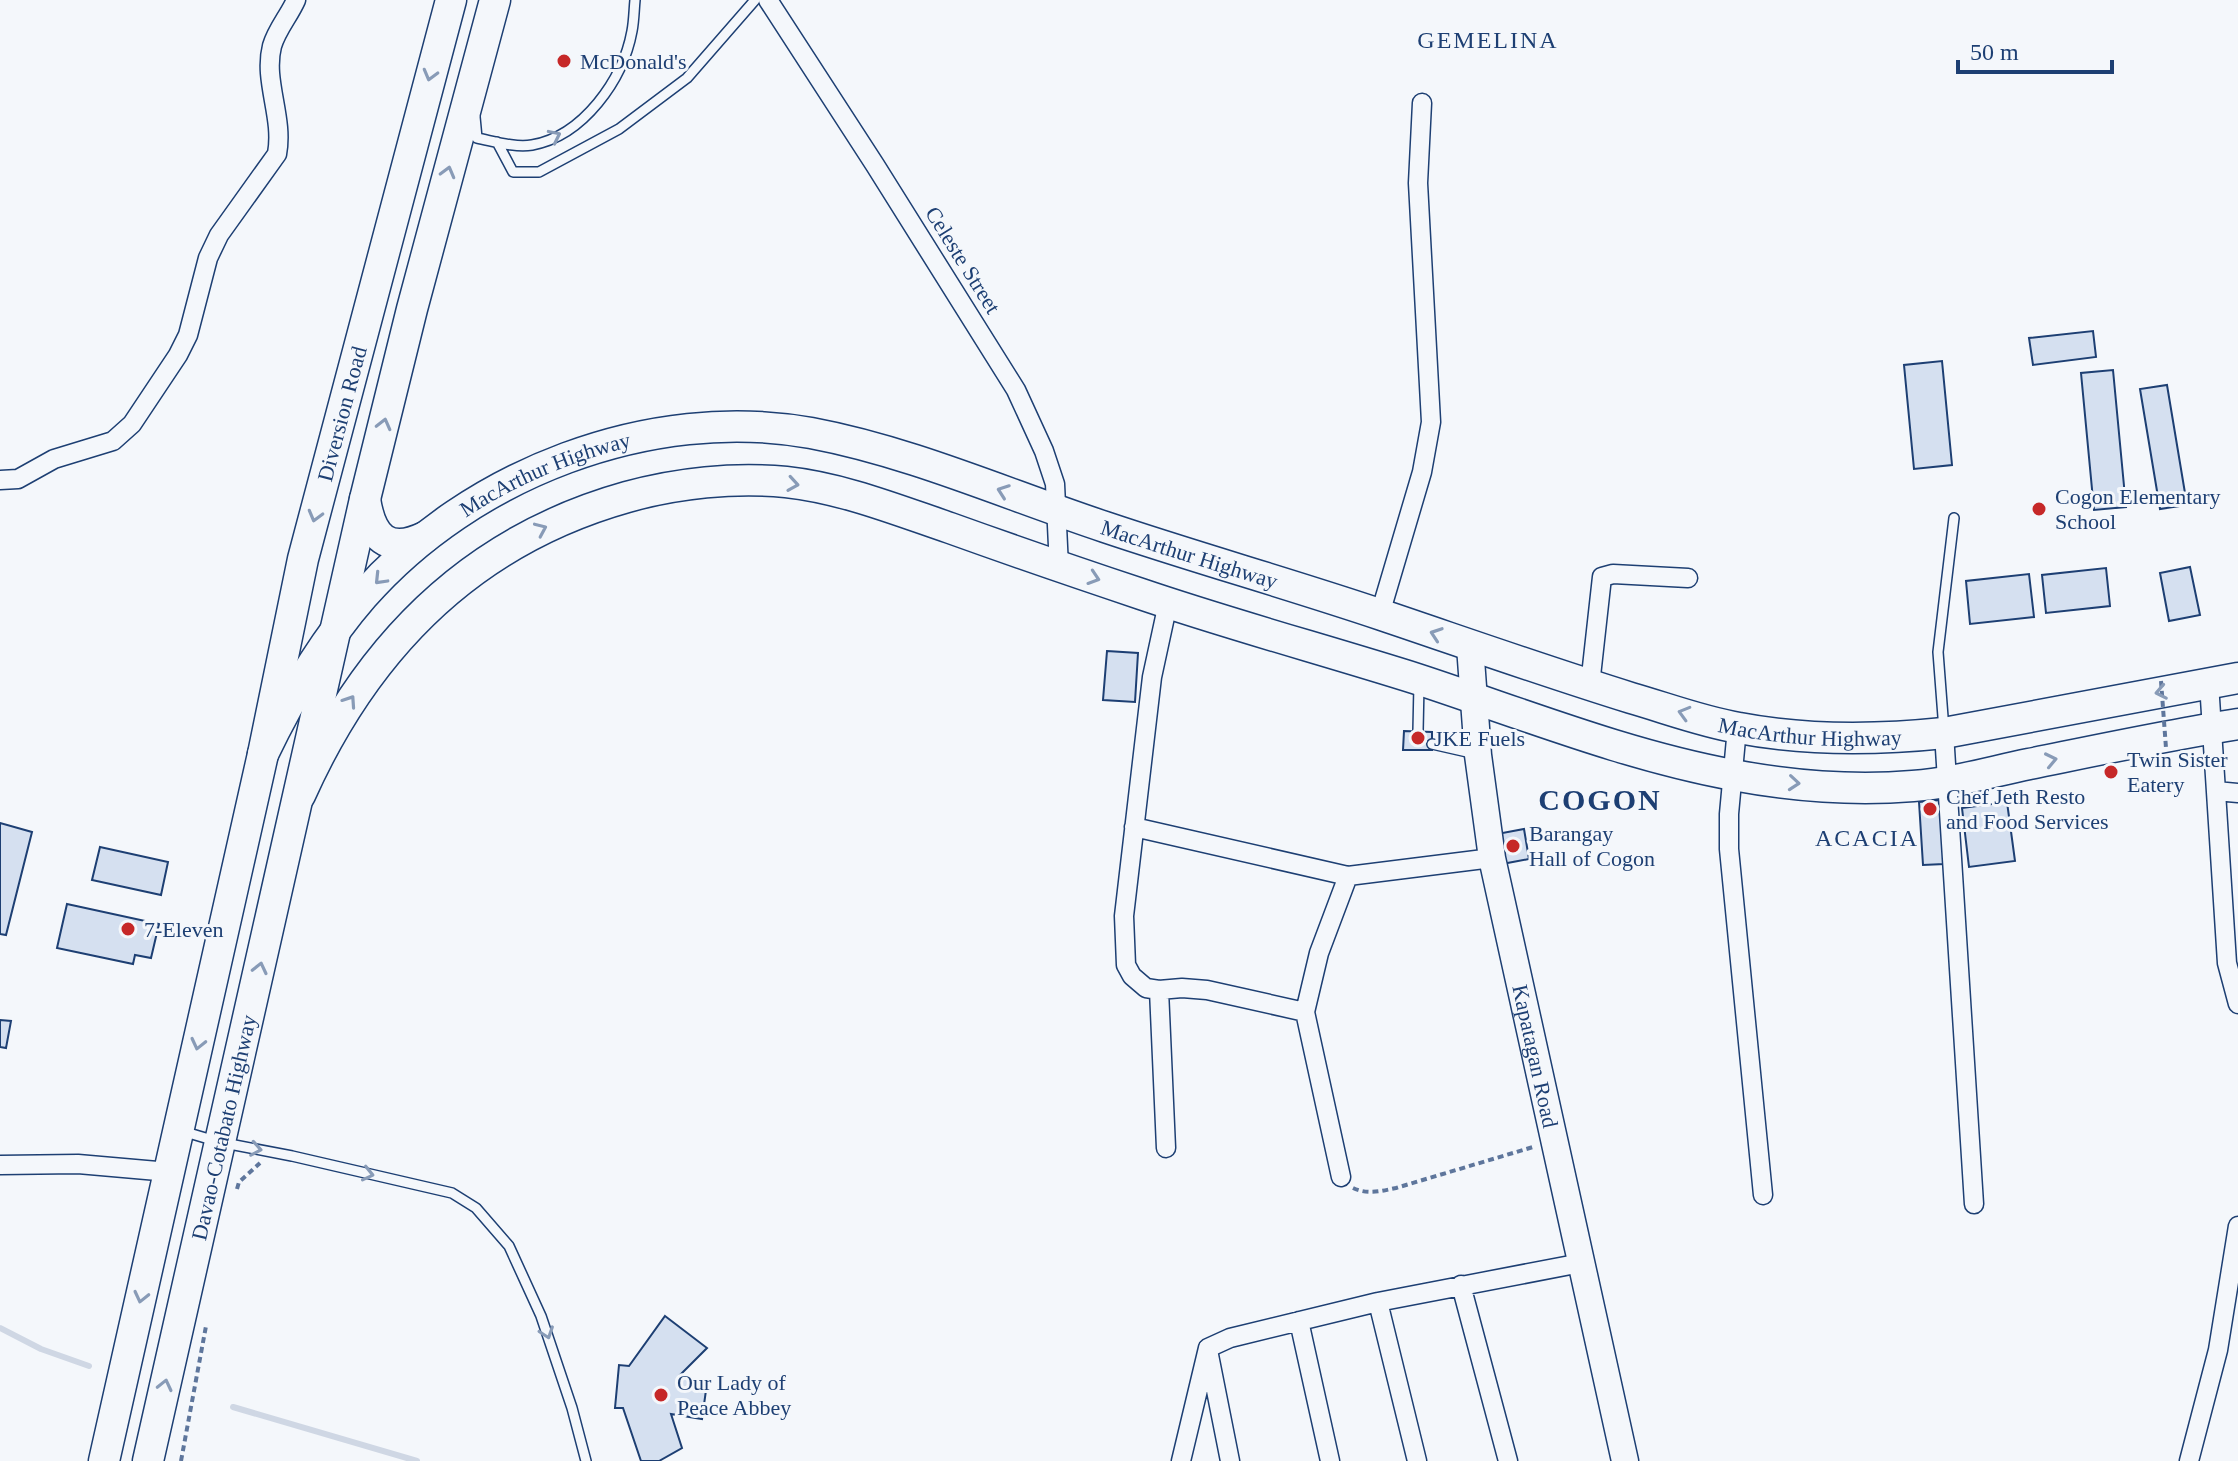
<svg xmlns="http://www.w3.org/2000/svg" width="2238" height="1461" font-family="'Times New Roman',serif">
  <rect width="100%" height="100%" fill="#f4f7fb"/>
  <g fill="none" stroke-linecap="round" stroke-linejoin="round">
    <path stroke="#cfd7e4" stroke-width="6" d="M 0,1328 L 41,1349 L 89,1366
      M 233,1407 L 417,1461"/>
  </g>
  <path fill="#d5e0f0" stroke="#1d3f73" stroke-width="2" d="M 2093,331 L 2096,357 L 2033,365 L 2029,338 Z
    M 1942,361 L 1952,465 L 1914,469 L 1904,365 Z
    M 2113,370 L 2126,507 L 2094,510 L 2081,373 Z
    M 2167,385 L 2187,505 L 2160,509 L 2140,389 Z
    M 2190,567 L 2200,615 L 2169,621 L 2160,573 Z
    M 2106,568 L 2110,606 L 2046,613 L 2042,575 Z
    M 2029,574 L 2034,617 L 1970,624 L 1966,581 Z
    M 1107,651 L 1138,653 L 1135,702 L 1103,700 Z
    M 1404,731 L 1432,732 L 1432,750 L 1403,750 Z
    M 1940,800 L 1944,864 L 1923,865 L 1919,802 Z
    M 2007,802 L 2015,861 L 1969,867 L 1962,808 Z
    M 0,823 L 32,832 L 6,935 L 0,934 Z
    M 1524,829 L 1529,859 L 1502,864 L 1497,834 Z
    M 100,847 L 168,862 L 161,895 L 92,880 Z
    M 67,904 L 159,924 L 151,958 L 135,955 L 133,964 L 57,948 Z
    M 0,1020 L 11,1021 L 6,1048 L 0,1047 Z
    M 665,1316 L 707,1348 L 679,1376 L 707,1383 L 702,1419 L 671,1414 L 682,1448 L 659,1461 L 641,1461 L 623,1408 L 615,1408 L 619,1365 L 629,1366 Z"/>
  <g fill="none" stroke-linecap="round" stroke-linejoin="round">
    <defs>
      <path id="service" d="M 475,117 L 477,138 C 493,141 515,148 532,145 C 583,136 623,80 632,31 C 634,21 634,10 635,0
        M 497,142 L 513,172 L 539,172 L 619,129 L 687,78 L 755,0
        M 1944,730 L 1938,652 L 1954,518
        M 1418,731 L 1419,684
        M 1432,744 L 1476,754
        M 182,1131 L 219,1142 L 292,1156 L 452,1193 L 476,1208 L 509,1246 L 541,1316 L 572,1408 L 586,1461"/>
      <path id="minor" d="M 768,0 L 875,165 L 1016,390 L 1044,451 L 1055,484 L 1059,567
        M 0,480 L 18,479 L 54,459 L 113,441 L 132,424 L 178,355 L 188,335 L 208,258 L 219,235 L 277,154 C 284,117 263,81 272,46 C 277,29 289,16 296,0
        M 1380,614 L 1422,472 L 1431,422 L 1418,183 L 1422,103
        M 2209,683 L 2227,963 L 2238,1004
        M 1590,685 L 1602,577 L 1613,574 L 1688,578
        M 1737,728 L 1729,814 L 1729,849 L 1763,1195
        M 1944,733 L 1974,1204
        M 2216,791 L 2238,793
        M 1134,827 L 1348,876 L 1492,858
        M 1159,990 L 1146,988 L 1132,976 L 1126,965 L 1124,916 L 1152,677 L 1168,603
        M 1166,1148 L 1159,990 L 1182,988 L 1207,990 L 1305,1012
        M 0,1165 L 78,1164 L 169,1172
        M 1341,1177 L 1305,1012 L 1319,953 L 1348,876
        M 1461,1285 L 1508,1461
        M 1378,1302 L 1417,1461
        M 1299,1321 L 1330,1461
        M 1208,1348 L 1230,1338 L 1378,1302 L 1581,1263
        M 1209,1355 L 1230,1461
        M 1181,1461 L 1208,1348
        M 2189,1461 L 2218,1350 L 2238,1226"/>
      <g id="secondary">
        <path id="s1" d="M 1470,646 L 1478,755 L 1492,858 L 1625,1461"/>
      </g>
      <g id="trunk">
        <path d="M 365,499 C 371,537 387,555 425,537"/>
        <path id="s2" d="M 263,754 C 290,698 322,643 363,596 C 470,474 650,404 811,433 C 912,452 1008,495 1105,527 C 1197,558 1290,584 1382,615 C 1465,643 1547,672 1631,698 C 1666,708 1703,722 1739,728 C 1807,741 1877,740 1944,733 L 2238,678"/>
        <path d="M 300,795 C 366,647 470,541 627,497 C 677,483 734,477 786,482 C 842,488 897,510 950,528 C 1014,551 1078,573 1141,594 C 1232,625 1325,650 1417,679 C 1521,713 1625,755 1733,775 C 1792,786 1854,791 1913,786 C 1953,783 1990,772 2029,764 C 2098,750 2168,735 2238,724"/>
        <path id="s3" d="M 104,1461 L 263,754 L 303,559 L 451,0"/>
        <path id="s4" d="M 148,1461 L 365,499 L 412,309 L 495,0"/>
      </g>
    </defs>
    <use href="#service" stroke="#1d3f73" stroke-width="12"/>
    <use href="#minor" stroke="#1d3f73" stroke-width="21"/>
    <use href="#secondary" stroke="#1d3f73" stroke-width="29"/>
    <use href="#trunk" stroke="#1d3f73" stroke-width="33"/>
    <path stroke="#5e769c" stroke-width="4" stroke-dasharray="6 4" stroke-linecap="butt" d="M 1353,1188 C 1368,1195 1381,1191 1396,1188 L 1533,1147
      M 237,1189 L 239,1182 L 260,1163
      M 181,1461 L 206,1326"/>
    <use href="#service" stroke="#f4f7fb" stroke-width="9"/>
    <use href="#minor" stroke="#f4f7fb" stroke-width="18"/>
    <use href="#secondary" stroke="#f4f7fb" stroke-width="26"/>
    <use href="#trunk" stroke="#f4f7fb" stroke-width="30"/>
    <path stroke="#5e769c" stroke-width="4" stroke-dasharray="6 4" stroke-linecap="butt" d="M 2161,681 L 2166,748"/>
  </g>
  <defs><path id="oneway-chevron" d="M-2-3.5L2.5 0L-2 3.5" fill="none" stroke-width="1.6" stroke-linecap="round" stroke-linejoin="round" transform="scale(2)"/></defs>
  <g stroke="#889bb7">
    <use href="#oneway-chevron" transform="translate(430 75) rotate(105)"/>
    <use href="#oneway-chevron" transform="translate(555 136) rotate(-26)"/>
    <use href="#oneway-chevron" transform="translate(448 172) rotate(-75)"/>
    <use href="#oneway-chevron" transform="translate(384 424) rotate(-76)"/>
    <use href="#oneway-chevron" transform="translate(793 484) rotate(9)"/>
    <use href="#oneway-chevron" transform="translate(1003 491) rotate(-160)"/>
    <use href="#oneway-chevron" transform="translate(315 516) rotate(105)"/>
    <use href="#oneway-chevron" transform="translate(541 529) rotate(-24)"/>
    <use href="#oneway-chevron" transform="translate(1094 578) rotate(18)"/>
    <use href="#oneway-chevron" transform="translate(380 579) rotate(134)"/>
    <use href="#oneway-chevron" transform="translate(1436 634) rotate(-161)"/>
    <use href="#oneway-chevron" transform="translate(2161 692) rotate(169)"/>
    <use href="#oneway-chevron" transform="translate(350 701) rotate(-56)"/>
    <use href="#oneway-chevron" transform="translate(1684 713) rotate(-164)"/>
    <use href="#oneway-chevron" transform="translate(2051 760) rotate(-12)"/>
    <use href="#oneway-chevron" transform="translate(1794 783) rotate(5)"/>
    <use href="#oneway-chevron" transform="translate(260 968) rotate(-77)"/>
    <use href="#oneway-chevron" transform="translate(198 1044) rotate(103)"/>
    <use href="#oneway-chevron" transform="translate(256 1149) rotate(10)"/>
    <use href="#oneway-chevron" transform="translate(368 1174) rotate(13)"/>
    <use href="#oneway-chevron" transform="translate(141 1297) rotate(103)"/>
    <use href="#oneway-chevron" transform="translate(547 1333) rotate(71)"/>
    <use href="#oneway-chevron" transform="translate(165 1385) rotate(-77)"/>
  </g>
  <g fill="#c62828" stroke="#f4f7fb" stroke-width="3">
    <circle cx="564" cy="61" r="8"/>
    <circle cx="2039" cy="509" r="8"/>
    <circle cx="1418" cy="738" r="8"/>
    <circle cx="2111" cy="772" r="8"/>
    <circle cx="1930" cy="809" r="8"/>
    <circle cx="1513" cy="846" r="8"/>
    <circle cx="128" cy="929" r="8"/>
    <circle cx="661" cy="1395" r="8"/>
  </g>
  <g text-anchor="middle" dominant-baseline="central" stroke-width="6" stroke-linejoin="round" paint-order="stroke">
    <g font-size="22" fill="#1d3f73" stroke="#f4f7fb" text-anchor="start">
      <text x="580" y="61">McDonald's</text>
      <text x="2055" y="496">Cogon Elementary<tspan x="2055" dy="25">School</tspan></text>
      <text x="1434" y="738">JKE Fuels</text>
      <text x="2127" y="759">Twin Sister<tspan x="2127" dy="25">Eatery</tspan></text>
      <text x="1946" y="796">Chef Jeth Resto<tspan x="1946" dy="25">and Food Services</tspan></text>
      <text x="1529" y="833">Barangay<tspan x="1529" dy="25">Hall of Cogon</tspan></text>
      <text x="144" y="929">7-Eleven</text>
      <text x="677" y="1382">Our Lady of<tspan x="677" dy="25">Peace Abbey</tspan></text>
    </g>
    <g font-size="22" fill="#1d3f73" stroke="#f4f7fb">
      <text transform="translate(963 260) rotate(58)">Celeste Street</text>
      <text stroke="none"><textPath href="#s3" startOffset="1074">Diversion Road</textPath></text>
      <text stroke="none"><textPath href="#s2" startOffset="410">MacArthur Highway</textPath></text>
      <text stroke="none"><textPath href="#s2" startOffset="1082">MacArthur Highway</textPath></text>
      <text stroke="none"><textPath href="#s2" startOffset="1730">MacArthur Highway</textPath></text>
      <text stroke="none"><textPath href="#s1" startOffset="416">Kapatagan Road</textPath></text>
      <text stroke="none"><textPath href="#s4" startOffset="342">Davao-Cotabato Highway</textPath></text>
    </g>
    <g font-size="24" letter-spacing="2" fill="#1d3f73" stroke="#f4f7fb">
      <text x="1488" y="40">GEMELINA</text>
      <text x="1867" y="838">ACACIA</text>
    </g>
    <g font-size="30" font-weight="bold" letter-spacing="2" fill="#1d3f73" stroke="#f4f7fb">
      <text x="1600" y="799">COGON</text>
    </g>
  </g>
  <path d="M1958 60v12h154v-12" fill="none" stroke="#1d3f73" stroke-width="4"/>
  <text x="1970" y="60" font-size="24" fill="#1d3f73" stroke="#f4f7fb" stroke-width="6" paint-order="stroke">50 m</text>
</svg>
